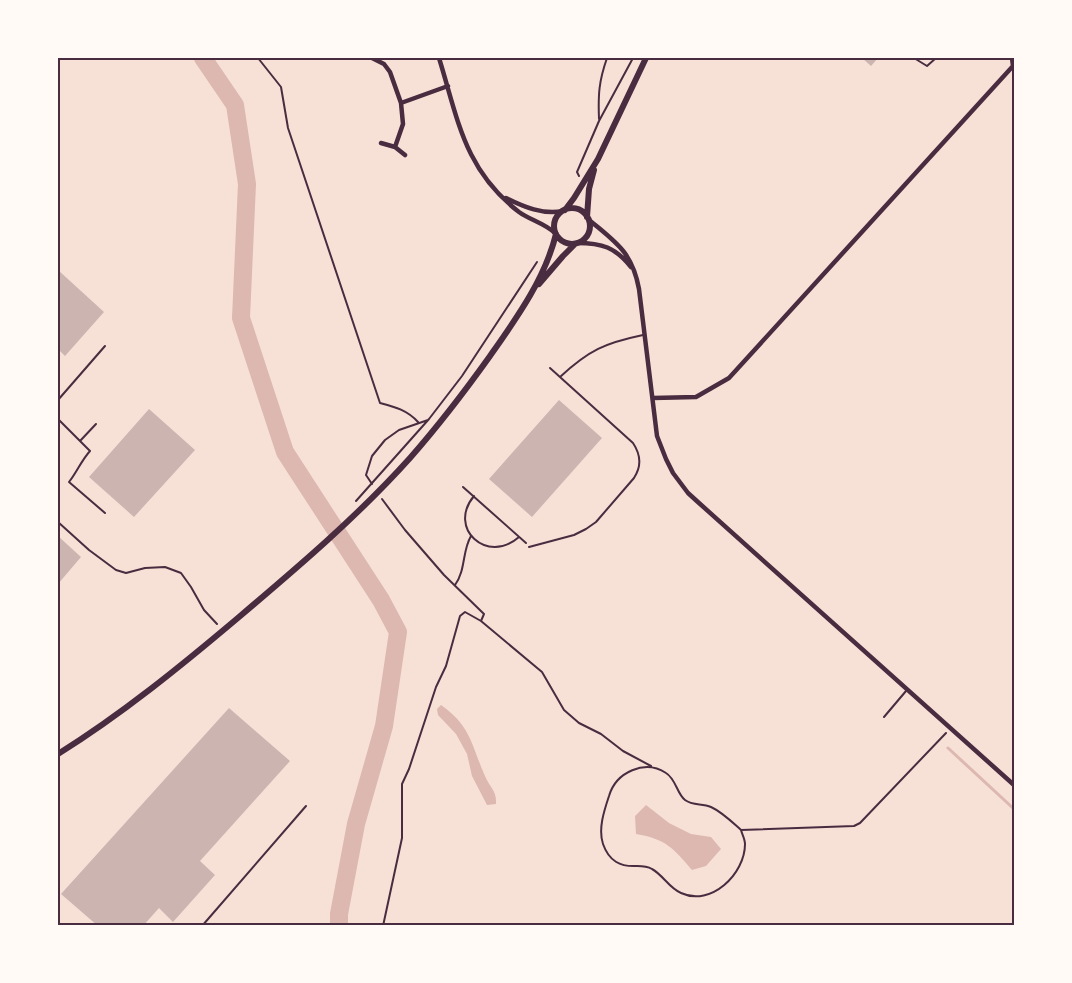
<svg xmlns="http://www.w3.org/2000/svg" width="1072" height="983" font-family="Quicksand,sans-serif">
  <rect width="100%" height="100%" fill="#f7e1d7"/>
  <path fill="#dcb8b0" d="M 441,705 C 472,727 471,745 485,776 C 490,788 497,791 496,804 L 487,805 L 472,776 L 467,754 L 456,734 L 438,715 L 437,709 Z
    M 646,805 L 669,823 L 691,834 L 711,837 L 721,849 L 706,866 L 692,870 C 673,848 666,839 636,834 L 635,816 Z"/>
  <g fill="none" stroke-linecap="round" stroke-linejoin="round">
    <path stroke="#dcb8b0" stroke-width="3" d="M 948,748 L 1014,809"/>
    <path stroke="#dcb8b0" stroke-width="18" d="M 203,58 L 235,105 L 247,184 L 241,318 L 285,452 L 381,600 L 398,632 L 384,726 L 356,824 L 339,914 L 339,926"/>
  </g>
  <path fill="#ccb4b1" d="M 862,58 L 878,58 L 871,66 Z
    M 58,270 L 104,312 L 65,356 L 58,349 Z
    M 559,400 L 602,438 L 532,517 L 489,479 Z
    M 149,409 L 195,450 L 134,517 L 89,477 Z
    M 58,536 L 81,557 L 58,584 Z
    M 229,708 L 290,761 L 200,861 L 215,875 L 173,922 L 159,908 L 143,926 L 98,926 L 61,894 Z"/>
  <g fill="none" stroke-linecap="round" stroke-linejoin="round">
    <path stroke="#4a2c40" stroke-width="2" d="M 258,58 L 281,87 L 288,128 L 380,403 C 395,407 407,410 418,422
      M 599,119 C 598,94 599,81 607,58
      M 579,176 L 577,172 L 599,121 L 633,58
      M 372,484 L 366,475 L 372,456 L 385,440 L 399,430 L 428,420
      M 463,487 L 526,543
      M 474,496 C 447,528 487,565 519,537
      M 382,499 L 405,530 L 444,575 L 484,614 L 481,621 L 465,612 L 460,616 L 446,666 L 436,687 L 409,769 L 402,784 L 402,838 L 383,926
      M 356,501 L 429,419 L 462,376 L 537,262
      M 58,522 L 89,550 L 116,570 L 126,573 L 145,568 L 165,567 L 181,573 L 191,587 L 204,610 L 217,624
      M 455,585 C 466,570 462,551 471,536
      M 481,621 L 542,672 L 564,710 L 579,723 L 601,734 L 623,751 L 651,766
      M 741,830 C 742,834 745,839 745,844 C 745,874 711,907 681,893 C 669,888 663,875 652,869 C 647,866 642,866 637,866 C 620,867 609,861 603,844 C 598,829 604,811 609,796 C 616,772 645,759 666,773 C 676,779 677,794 685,800 C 693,806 702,803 711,807 C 722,812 731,821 741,830 L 854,826 L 860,823 L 946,733"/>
    <path stroke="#4a2c40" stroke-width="2" d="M 914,58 L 927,66 L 936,58
      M 560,377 C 589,350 605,343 643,335
      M 58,400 L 105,346
      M 58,419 L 90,451 C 81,461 77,472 69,482 L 105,513
      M 80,441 L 96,424
      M 529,547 L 574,535 L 586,529 L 596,522 L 634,478 C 642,466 641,455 633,443 L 550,368
      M 884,717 L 906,691
      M 202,926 L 306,806"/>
    <path stroke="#4a2c40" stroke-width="4.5" d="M 372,58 L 384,64 L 390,72 L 401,103 L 403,124 L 395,147
      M 439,58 C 458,119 464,170 519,212 C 530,220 544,223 555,233
      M 401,103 L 448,86
      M 381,143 L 395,147 L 405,155
      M 506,198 C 524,207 543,215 563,211
      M 588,219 C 615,242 632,251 639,289 L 657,436 L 666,459 L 673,473 L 688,493 L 699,503 L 1014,785
      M 577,243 C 602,243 615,247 631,267
      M 653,398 L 696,397 L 729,378 L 1013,66 L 1012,58"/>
    <path stroke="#4a2c40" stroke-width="6" d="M554 226a18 18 0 1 1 36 0a18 18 0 1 1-36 0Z
      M 565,210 L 574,198 L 598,159 L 646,58
      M 587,217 L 589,189 L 594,170
      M 539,284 L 563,256 L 575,244
      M 58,754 C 122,714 181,666 239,617 C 298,567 358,516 410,458 C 439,425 465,391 490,356 C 516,319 545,279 556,234"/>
  </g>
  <rect width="1072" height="983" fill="none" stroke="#fffaf5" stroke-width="118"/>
  <rect x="59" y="59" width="954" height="865" fill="none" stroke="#4a2c40" stroke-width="2"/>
</svg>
